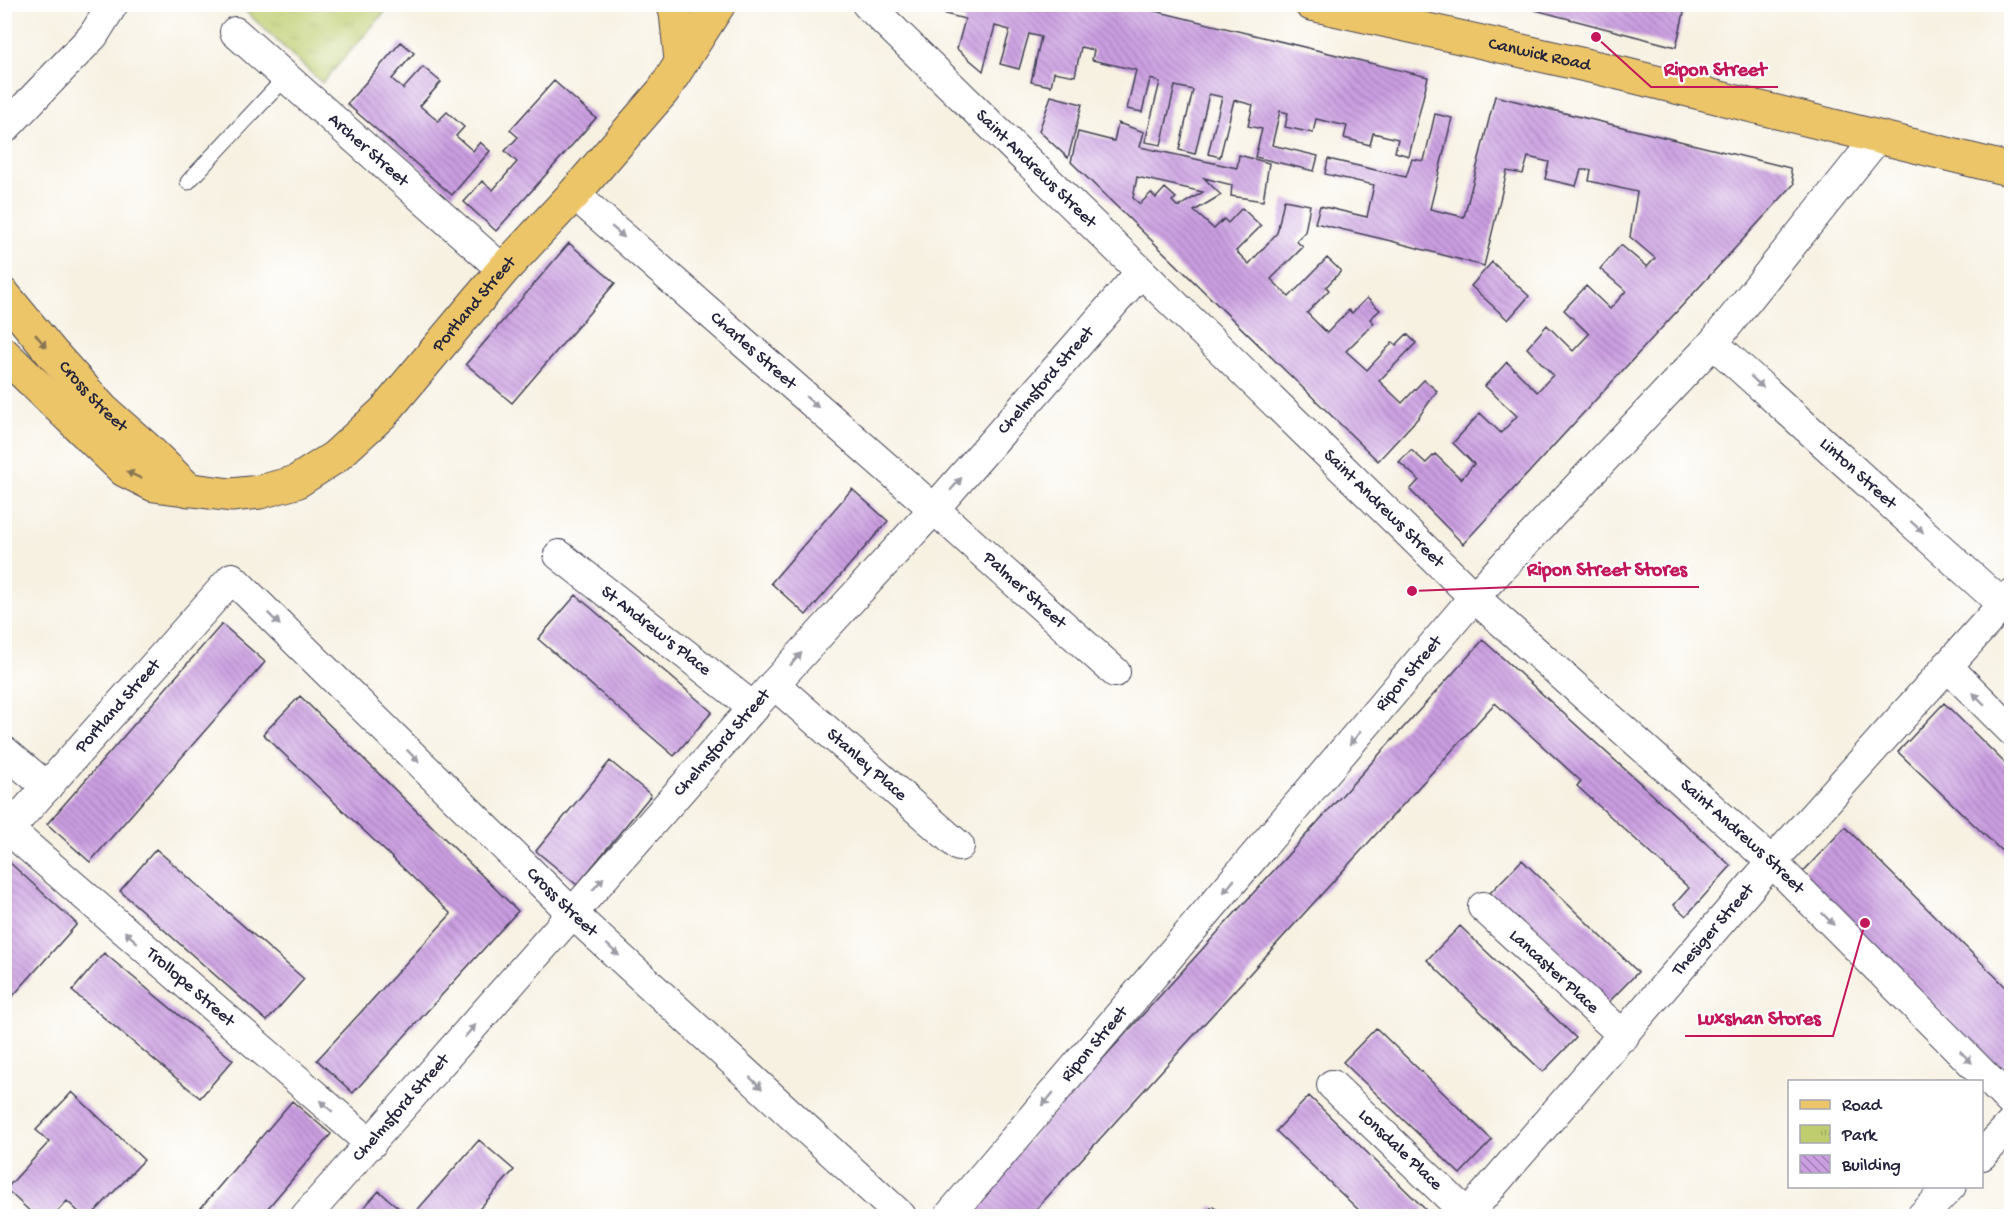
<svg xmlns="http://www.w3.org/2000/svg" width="2016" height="1221" font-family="'Gochi Hand',sans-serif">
  <defs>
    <pattern id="park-tufts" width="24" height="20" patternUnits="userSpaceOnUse" patternTransform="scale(1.5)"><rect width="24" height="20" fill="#bfcd6f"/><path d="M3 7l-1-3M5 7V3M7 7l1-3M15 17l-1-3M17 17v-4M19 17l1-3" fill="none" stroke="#a4b061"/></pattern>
    <pattern id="building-back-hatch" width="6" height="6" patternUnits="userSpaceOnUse" patternTransform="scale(1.5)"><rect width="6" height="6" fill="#cb9ee1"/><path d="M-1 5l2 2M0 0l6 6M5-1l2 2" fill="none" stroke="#a480b8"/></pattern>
  </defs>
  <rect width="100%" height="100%" fill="#fff"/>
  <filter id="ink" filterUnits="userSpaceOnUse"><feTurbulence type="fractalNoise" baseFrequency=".0167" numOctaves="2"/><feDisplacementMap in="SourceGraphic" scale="12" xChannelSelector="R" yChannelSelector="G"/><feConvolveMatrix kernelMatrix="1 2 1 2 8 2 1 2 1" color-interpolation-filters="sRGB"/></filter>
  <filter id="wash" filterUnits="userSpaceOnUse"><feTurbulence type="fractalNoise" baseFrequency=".008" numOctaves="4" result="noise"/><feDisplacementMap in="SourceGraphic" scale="24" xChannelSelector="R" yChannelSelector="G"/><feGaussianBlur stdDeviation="1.35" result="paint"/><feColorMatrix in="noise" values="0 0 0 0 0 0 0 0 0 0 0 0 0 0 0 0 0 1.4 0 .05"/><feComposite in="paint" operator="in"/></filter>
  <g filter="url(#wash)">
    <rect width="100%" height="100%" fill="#f7f1e2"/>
    <path fill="url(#park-tufts)" stroke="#707855" stroke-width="1.5" d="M 239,5 L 391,5 L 322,83 Z"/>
    <g id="blocks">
      <path fill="url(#building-back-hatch)" fill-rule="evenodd" d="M 938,4 L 1126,4 L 1428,77 L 1409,156 L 1395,152 L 1398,139 L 1373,133 L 1370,145 L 1344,138 L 1347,126 L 1316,119 L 1313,133 L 1285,127 L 1288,113 L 1280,111 L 1272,145 L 1318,156 L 1314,171 L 1255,157 L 1262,129 L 1248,126 L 1253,105 L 1234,100 L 1220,157 L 1208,154 L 1222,97 L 1209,94 L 1195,154 L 1179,150 L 1193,90 L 1175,86 L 1161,145 L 1145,142 L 1160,82 L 1150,79 L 1142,112 L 1127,109 L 1136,70 L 1092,60 L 1094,50 L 1081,47 L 1075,76 L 1054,72 L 1051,86 L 1031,82 L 1041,37 L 1029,34 L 1019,69 L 1000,64 L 1010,30 L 995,26 L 983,71 L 957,49 L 965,19 L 937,12 Z
        M 1512,4 L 1686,4 L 1676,47 Z
        M 401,42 L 414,53 L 392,79 L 403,89 L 423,67 L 441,82 L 420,106 L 438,121 L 447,112 L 464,127 L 456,136 L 473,151 L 480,142 L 490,151 L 452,195 L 347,104 Z
        M 554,81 L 596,118 L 496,231 L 464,202 L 482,181 L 493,190 L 517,162 L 505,151 L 518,137 L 510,130 Z
        M 1051,96 L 1082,104 L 1068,158 L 1039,131 Z
        M 1495,96 L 1790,168 L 1794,184 L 1463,544 L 1410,490 L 1419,480 L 1399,462 L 1411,450 L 1426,463 L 1435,454 L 1461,479 L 1474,464 L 1453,443 L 1480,413 L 1501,433 L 1517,416 L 1485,386 L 1507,362 L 1537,392 L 1553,375 L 1527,348 L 1547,325 L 1573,351 L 1589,334 L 1564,310 L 1586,286 L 1610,309 L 1626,291 L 1600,269 L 1621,245 L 1647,267 L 1655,258 L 1630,237 L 1637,192 L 1589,181 L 1591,170 L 1581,170 L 1576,186 L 1545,179 L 1549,162 L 1528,157 L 1523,174 L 1507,171 L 1484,266 L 1391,241 L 1315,223 L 1320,206 L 1367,217 L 1374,185 L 1325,174 L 1328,159 L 1406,177 L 1412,159 L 1424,161 L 1435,114 L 1452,118 L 1430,209 L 1464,217 Z
        M 1118,123 L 1144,132 L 1140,147 L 1237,168 L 1239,155 L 1269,163 L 1263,201 L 1231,196 L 1232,185 L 1204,178 L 1221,195 L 1194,211 L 1214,229 L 1224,219 L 1228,223 L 1242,208 L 1261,226 L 1236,251 L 1249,264 L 1277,233 L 1284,200 L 1310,205 L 1305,232 L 1296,241 L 1303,247 L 1271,279 L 1289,297 L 1327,258 L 1341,271 L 1326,287 L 1329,290 L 1307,313 L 1327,333 L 1349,310 L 1352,313 L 1367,298 L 1380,310 L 1370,319 L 1374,323 L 1346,351 L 1367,370 L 1393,342 L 1396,345 L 1407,334 L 1416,343 L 1379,381 L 1402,403 L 1424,380 L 1437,391 L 1418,418 L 1378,461 L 1071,162 L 1078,132 L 1114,141 ZM 1137,177 L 1203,192 L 1178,207 L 1172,201 L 1176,198 L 1165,188 L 1156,198 L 1151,193 L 1140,204 L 1133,198 Z
        M 569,243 L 615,283 L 512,403 L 466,364 Z
        M 1492,262 L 1529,296 L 1508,320 L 1471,286 Z
        M 852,489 L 888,521 L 806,615 L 771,583 Z
        M 576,595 L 712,712 L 674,756 L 538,639 Z
        M 222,624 L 265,662 L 90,862 L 47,824 Z
        M 1483,640 L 1731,866 L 1686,916 L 1674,905 L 1689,888 L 1577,786 L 1581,781 L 1495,703 L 1030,1216 L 1017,1216 L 1012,1212 L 1008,1216 L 960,1216 Z
        M 300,696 L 518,911 L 353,1093 L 317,1060 L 451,914 L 263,734 Z
        M 1944,703 L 2012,770 L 2012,861 L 1898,752 Z
        M 610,761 L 651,795 L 577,885 L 536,851 Z
        M 1845,827 L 2012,993 L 2012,1082 L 1799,876 Z
        M 156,849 L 304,979 L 267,1021 L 120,891 Z
        M 1522,860 L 1638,972 L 1605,1006 L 1489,894 Z
        M 9,862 L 77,924 L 4,1006 L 4,867 Z
        M 1460,926 L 1576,1038 L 1543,1072 L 1427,960 Z
        M 104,953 L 233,1060 L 200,1098 L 72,991 Z
        M 1376,1028 L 1492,1140 L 1460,1174 L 1343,1062 Z
        M 72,1092 L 144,1160 L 91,1216 L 83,1216 L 67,1201 L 53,1216 L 35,1216 L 6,1189 L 49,1142 L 36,1130 Z
        M 1309,1096 L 1425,1209 L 1418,1216 L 1365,1216 L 1276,1131 Z
        M 292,1101 L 331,1134 L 261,1216 L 194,1216 Z
        M 479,1140 L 514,1170 L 473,1216 L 412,1216 Z
        M 379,1191 L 408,1216 L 356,1216 Z
        M 1213,1206 L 1224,1216 L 1202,1216 Z"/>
    </g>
  </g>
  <g filter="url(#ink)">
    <use href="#blocks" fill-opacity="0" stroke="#424154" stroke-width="1.5"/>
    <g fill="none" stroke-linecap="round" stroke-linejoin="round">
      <defs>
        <path id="service" d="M 188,182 L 286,77"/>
        <g id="minor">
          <path id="s1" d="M 867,4 L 1474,597 L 1772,862 L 2012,1103"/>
          <path id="s2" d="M 235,32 L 503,270"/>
          <path d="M 4,129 L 93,36 L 113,4"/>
          <path id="s3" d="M 574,194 L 934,509 L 1115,672"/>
          <path id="s4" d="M 1713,343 L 2002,604"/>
          <path id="s5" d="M 559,555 L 754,708"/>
          <path d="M 1947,666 L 2012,731"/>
          <path id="s6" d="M 774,684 L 959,846"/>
          <path d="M 4,751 L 47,787"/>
          <path id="s7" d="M 9,830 L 371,1144"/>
          <path id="s8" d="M 4,835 L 232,578 L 573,914 L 901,1216"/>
          <path id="s9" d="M 1483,907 L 1624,1036"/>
          <path id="s10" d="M 1332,1085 L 1468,1215"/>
          <path d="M 1982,1155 L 2012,1123"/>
          <path id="s11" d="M 306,1216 L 774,684 L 934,509 L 1141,272"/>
          <path id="s12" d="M 949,1216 L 1474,597 L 1713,343 L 1878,137"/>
          <path id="s13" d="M 1466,1216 L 1772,862 L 2012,594"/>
          <path d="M 1922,1216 L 1951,1186"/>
        </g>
        <g id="primary">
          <path d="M 673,4 L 676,13 L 681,60"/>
          <path id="s14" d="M 1311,4 L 1603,69 L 2012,170"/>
          <path id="s15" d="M 4,295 L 51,352 L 102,409 L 145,447 L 189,490"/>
          <path id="s16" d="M 4,354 L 124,470 L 154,485 L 231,495 L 260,492 L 296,482 L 335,457 L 384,412 L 503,270 L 574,194 L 663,91 L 719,4"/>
        </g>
      </defs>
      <use href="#service" stroke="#424154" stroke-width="17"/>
      <use href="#minor" stroke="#424154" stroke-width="32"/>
      <use href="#primary" stroke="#424154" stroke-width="35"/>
      <use href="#service" stroke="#fff" stroke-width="15"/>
      <use href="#minor" stroke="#fff" stroke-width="30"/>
      <use href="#primary" stroke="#edc569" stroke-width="33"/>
    </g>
    <defs><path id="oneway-solid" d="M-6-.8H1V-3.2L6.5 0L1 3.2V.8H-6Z" transform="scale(1.5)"/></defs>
    <g fill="#9c9ca7">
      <use href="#oneway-solid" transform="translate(618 232) rotate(41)"/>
      <use href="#oneway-solid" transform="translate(1757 382) rotate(42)"/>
      <use href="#oneway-solid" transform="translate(812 402) rotate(41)"/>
      <use href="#oneway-solid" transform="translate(956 484) rotate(-49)"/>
      <use href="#oneway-solid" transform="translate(1917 527) rotate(42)"/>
      <use href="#oneway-solid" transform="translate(274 619) rotate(45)"/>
      <use href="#oneway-solid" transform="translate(796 659) rotate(-48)"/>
      <use href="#oneway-solid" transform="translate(1979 699) rotate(-135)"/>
      <use href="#oneway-solid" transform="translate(1355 738) rotate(130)"/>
      <use href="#oneway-solid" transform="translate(413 756) rotate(45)"/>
      <use href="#oneway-solid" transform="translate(598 884) rotate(-49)"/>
      <use href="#oneway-solid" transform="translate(1229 886) rotate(130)"/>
      <use href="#oneway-solid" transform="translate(1828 919) rotate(45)"/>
      <use href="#oneway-solid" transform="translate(131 937) rotate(-139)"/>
      <use href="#oneway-solid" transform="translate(613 950) rotate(43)"/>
      <use href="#oneway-solid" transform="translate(470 1031) rotate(-49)"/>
      <use href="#oneway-solid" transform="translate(1966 1057) rotate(45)"/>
      <use href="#oneway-solid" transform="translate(756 1083) rotate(43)"/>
      <use href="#oneway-solid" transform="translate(1048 1099) rotate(130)"/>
      <use href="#oneway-solid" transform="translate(326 1106) rotate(-139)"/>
    </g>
    <g fill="#887452">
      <use href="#oneway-solid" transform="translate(41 341) rotate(51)"/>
      <use href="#oneway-solid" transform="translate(134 475) rotate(-154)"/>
    </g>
  </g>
  <g text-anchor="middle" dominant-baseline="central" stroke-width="4.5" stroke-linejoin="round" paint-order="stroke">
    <g font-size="18" fill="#22223b" stroke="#fff">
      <text stroke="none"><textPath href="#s14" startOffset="234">Canwick Road</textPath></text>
      <text stroke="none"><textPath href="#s2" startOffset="178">Archer Street</textPath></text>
      <text stroke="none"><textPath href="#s1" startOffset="236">Saint Andrews Street</textPath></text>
      <text stroke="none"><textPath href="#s16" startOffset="598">Portland Street</textPath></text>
      <text stroke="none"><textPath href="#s3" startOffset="238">Charles Street</textPath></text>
      <text stroke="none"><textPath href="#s11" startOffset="1116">Chelmsford Street</textPath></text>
      <text stroke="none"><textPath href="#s15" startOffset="135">Cross Street</textPath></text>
      <text stroke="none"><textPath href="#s4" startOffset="195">Linton Street</textPath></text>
      <text stroke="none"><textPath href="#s1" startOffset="722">Saint Andrews Street</textPath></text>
      <text stroke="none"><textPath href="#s3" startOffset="600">Palmer Street</textPath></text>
      <text stroke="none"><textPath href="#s5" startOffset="123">St Andrew's Place</textPath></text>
      <text stroke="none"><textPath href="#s12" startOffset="711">Ripon Street</textPath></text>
      <text stroke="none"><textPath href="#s8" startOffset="172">Portland Street</textPath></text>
      <text stroke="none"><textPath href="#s11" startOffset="630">Chelmsford Street</textPath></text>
      <text stroke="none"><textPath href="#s6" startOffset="123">Stanley Place</textPath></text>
      <text stroke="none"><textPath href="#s1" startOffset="1208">Saint Andrews Street</textPath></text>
      <text stroke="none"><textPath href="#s8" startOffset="806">Cross Street</textPath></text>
      <text stroke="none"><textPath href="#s13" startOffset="378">Thesiger Street</textPath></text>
      <text stroke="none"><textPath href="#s9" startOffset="96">Lancaster Place</textPath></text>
      <text stroke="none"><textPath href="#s7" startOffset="240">Trollope Street</textPath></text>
      <text stroke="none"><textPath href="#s12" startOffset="225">Ripon Street</textPath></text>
      <text stroke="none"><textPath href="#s11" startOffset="144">Chelmsford Street</textPath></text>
      <text stroke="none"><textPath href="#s10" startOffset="94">Lonsdale Place</textPath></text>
    </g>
  </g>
  <path fill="none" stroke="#c2185b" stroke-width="2" d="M1596 37L1651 87H1778M1412 591L1515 587H1699M1865 923L1833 1036H1685"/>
  <g fill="#c2185b" stroke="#fff" stroke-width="2">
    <circle cx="1596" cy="37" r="6"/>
    <circle cx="1412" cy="591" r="6"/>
    <circle cx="1865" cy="923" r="6"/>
  </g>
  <g font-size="20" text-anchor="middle" font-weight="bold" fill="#c2185b" stroke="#fff" stroke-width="4.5" stroke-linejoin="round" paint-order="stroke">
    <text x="1715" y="75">Ripon Street</text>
    <text x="1607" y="575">Ripon Street Stores</text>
    <text x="1759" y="1024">Luxshan Stores</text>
  </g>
  <rect width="2016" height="1221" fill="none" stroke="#fff" stroke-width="24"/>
  <rect x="1788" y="1080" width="195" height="108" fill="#ffffff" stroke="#a7a7b1" stroke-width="1.5"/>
  <rect x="1800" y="1100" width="30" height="9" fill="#edc569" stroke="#a7a7b1" stroke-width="1.5"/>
  <text x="1842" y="1110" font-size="18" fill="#22223b">Road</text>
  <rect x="1800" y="1125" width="30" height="18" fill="url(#park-tufts)" stroke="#a7a7b1" stroke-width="1.5"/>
  <text x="1842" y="1140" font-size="18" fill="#22223b">Park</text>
  <rect x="1800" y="1155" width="30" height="18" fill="url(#building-back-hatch)" stroke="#a7a7b1" stroke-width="1.5"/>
  <text x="1842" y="1170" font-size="18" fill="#22223b">Building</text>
</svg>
